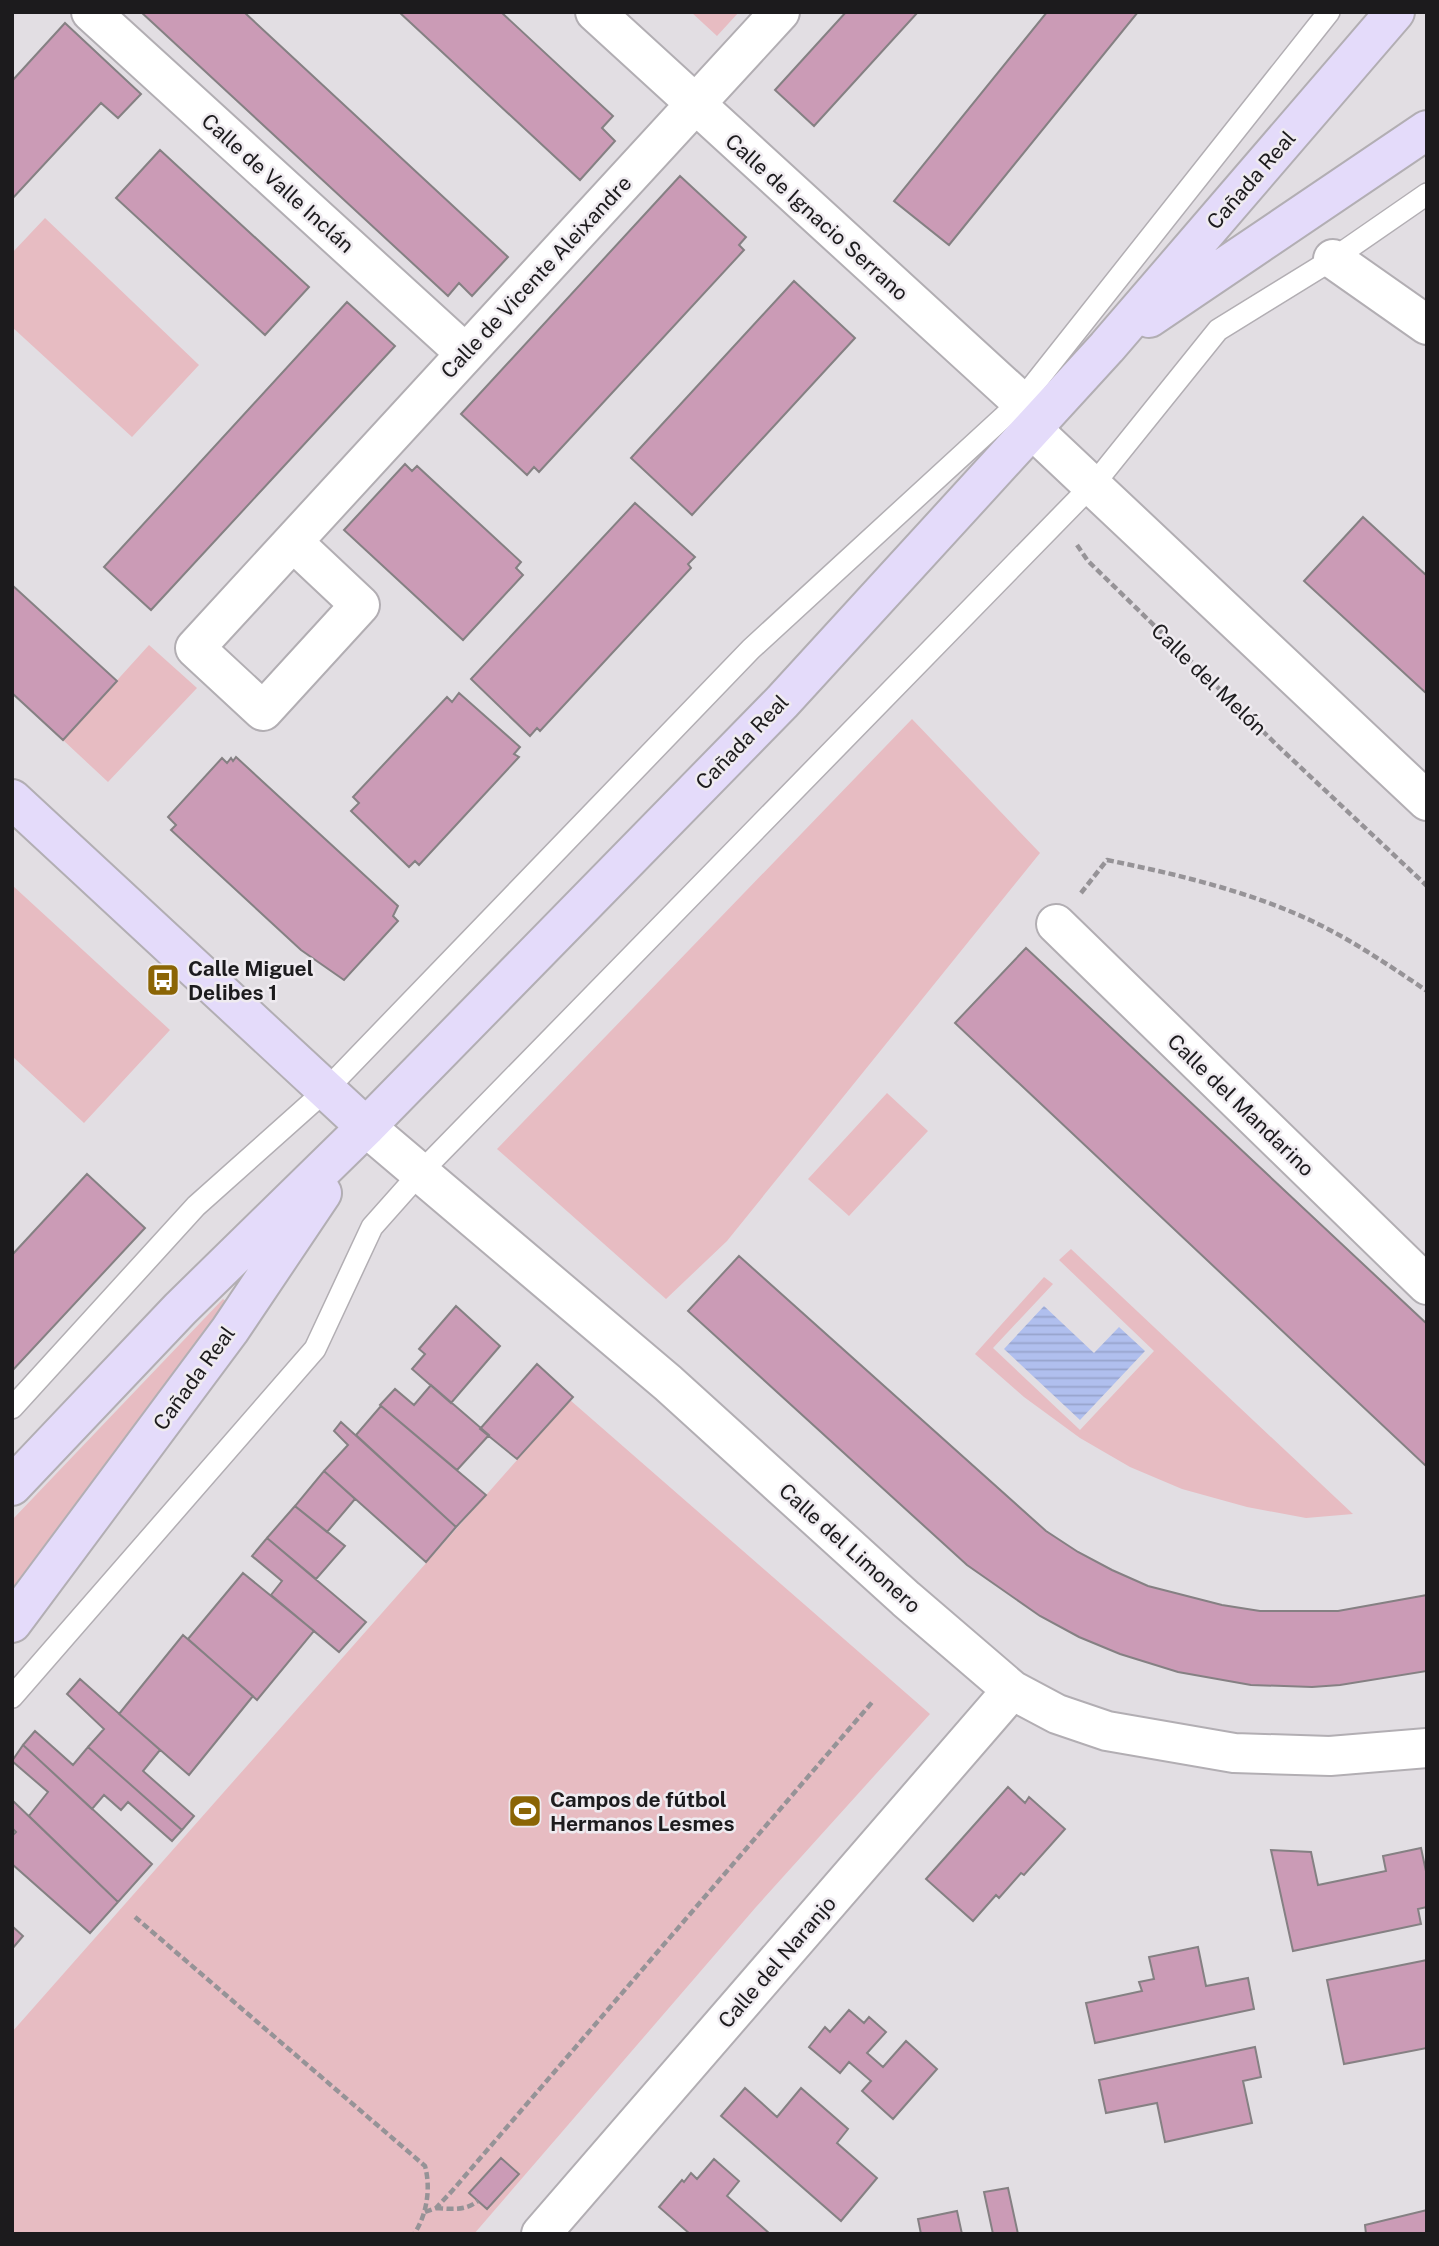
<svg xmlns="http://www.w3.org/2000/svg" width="1439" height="2246" font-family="'Public Sans',sans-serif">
  <defs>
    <pattern id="water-rules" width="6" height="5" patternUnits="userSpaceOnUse" patternTransform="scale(1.75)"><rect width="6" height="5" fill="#b0bfee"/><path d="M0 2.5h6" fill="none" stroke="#97a4cc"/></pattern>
  </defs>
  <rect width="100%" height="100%" fill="#e2dee3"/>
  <path fill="#e7bcc2" d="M 691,12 L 739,12 L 717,36 Z
    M 45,218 L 199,365 L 132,437 L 12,327 L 12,253 Z
    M 149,645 L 197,688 L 108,782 L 63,740 Z
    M 912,719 L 1040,853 L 727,1241 L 666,1299 L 497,1149 Z
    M 12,885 L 170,1030 L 84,1123 L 12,1056 Z
    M 887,1093 L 928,1131 L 849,1216 L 808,1179 Z
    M 1071,1249 L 1353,1514 L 1306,1518 L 1247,1507 L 1182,1489 L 1130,1467 L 1080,1438 L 1024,1397 L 975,1354 L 1044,1277 L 1053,1284 L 993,1348 L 1080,1430 L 1154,1351 L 1059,1260 Z
    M 223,1299 L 228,1303 L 12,1602 L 12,1520 Z
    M 570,1400 L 930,1714 L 756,1907 L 474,2234 L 12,2234 L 12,2032 Z"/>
  <path fill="url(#water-rules)" d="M 1044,1306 L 1094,1353 L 1119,1327 L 1145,1351 L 1080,1420 L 1004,1349 Z"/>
  <path fill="#cb9bb6" stroke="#858083" stroke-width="2" d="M 141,12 L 244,12 L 508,257 L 472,296 L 459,283 L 448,296 Z
    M 399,12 L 501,12 L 613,116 L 602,128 L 615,141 L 580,180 Z
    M 846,12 L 918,12 L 814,126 L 775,90 Z
    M 1047,12 L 1138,12 L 949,245 L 894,201 Z
    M 65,23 L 141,94 L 118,118 L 101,103 L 12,199 L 12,81 Z
    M 160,150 L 309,287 L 265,335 L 116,198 Z
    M 680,176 L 746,237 L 739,245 L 744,250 L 539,472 L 534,467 L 527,475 L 461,414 Z
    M 794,281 L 855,338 L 692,515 L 631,458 Z
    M 347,302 L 395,346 L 151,610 L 104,567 Z
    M 405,464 L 412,471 L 417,466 L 521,562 L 516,568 L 523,575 L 463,640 L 344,530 Z
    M 635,503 L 695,557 L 688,564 L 691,568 L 540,731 L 537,728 L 530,736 L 471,679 Z
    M 1363,517 L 1427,576 L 1427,694 L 1304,581 Z
    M 12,585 L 117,681 L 63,740 L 12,693 Z
    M 459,693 L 520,747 L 514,754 L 519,757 L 419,865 L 415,861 L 409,867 L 351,811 L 359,803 L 353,797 L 447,697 L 452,702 Z
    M 236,757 L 398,906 L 393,916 L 398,921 L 344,980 L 301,950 L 171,830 L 176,825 L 168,817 L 222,758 L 227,763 L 231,758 L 233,761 Z
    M 1026,948 L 1427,1324 L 1427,1467 L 955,1023 Z
    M 87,1174 L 145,1228 L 12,1371 L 12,1255 Z
    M 739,1256 L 1046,1531 L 1078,1552 L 1112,1570 L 1148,1586 L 1222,1605 L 1260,1611 L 1338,1611 L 1427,1595 L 1427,1671 L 1340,1685 L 1312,1687 L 1251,1685 L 1178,1672 L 1120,1654 L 1079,1637 L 1040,1616 L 967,1565 L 688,1311 Z
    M 456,1306 L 500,1346 L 451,1403 L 412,1369 L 425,1354 L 419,1349 Z
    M 537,1364 L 573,1397 L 517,1459 L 480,1429 Z
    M 431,1385 L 489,1435 L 457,1470 L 380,1405 L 395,1389 L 414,1405 Z
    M 381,1406 L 486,1495 L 456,1527 L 356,1435 Z
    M 341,1422 L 456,1527 L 426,1562 L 324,1471 L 348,1445 L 334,1431 Z
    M 324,1471 L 355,1499 L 327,1532 L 295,1506 Z
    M 295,1506 L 345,1546 L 316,1579 L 267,1538 Z
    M 267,1538 L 366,1622 L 339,1652 L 271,1595 L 282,1581 L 252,1556 Z
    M 243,1573 L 314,1631 L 257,1700 L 188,1639 Z
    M 183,1635 L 253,1696 L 189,1775 L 119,1714 Z
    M 80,1679 L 160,1750 L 143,1771 L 194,1816 L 182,1830 L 88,1747 L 104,1729 L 67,1694 Z
    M 35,1731 L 73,1765 L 88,1747 L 182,1830 L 172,1841 L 128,1802 L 121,1810 L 104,1795 L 92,1809 L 23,1745 Z
    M 23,1745 L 152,1864 L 118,1902 L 29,1816 L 48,1792 L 12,1761 Z
    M 1008,1787 L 1025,1803 L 1029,1797 L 1065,1829 L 1024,1875 L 1021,1873 L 999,1898 L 996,1895 L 973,1921 L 926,1879 Z
    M 12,1800 L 118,1902 L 90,1933 L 12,1864 L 12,1836 L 16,1832 L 12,1828 Z
    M 1421,1848 L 1427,1876 L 1427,1907 L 1418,1909 L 1421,1924 L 1293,1951 L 1271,1850 L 1311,1852 L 1318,1885 L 1386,1871 L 1383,1856 Z
    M 12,1926 L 23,1936 L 12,1949 Z
    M 1198,1947 L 1206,1986 L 1248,1978 L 1254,2009 L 1095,2043 L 1086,2003 L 1142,1991 L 1139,1982 L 1154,1979 L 1149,1957 Z
    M 1427,1960 L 1427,2048 L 1344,2064 L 1327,1980 Z
    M 849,2010 L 864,2023 L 869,2017 L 886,2032 L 867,2053 L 883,2067 L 906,2041 L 937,2069 L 893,2119 L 862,2091 L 871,2081 L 849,2062 L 840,2073 L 809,2047 L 825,2027 L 830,2032 Z
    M 1255,2047 L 1261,2077 L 1243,2081 L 1252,2123 L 1165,2142 L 1157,2103 L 1106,2113 L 1099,2080 Z
    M 745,2088 L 777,2117 L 801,2088 L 848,2129 L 837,2143 L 877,2178 L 841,2221 L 721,2116 Z
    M 501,2158 L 519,2174 L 487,2209 L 469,2193 Z
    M 714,2159 L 739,2181 L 727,2196 L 770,2234 L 690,2234 L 659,2207 L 682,2180 L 684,2182 L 691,2173 L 697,2179 Z
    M 1008,2188 L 1018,2234 L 993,2234 L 984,2192 Z
    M 1427,2210 L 1427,2234 L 1366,2234 L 1365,2225 Z
    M 957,2211 L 962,2234 L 921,2234 L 918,2219 Z"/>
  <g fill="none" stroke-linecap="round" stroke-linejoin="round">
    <defs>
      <path id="lane" d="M 12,1408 L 196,1206 L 326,1090 L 751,649 L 1020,402 L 1329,12
        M 12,1697 L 315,1349 L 372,1227 L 420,1173 L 1098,479 L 1218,330 L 1333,259 L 1427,194"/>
      <path id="street" d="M 91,12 L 465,353
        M 595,12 L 1040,419
        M 1333,259 L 1427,325
        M 1032,429 L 1427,801
        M 293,542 L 360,605 L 263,711 L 195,648 L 780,12
        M 1056,924 L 1427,1285
        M 366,1127 L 668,1383 L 906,1599 L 1012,1690 L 1057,1714 L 1107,1731 L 1234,1753 L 1330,1756 L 1427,1748
        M 541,2234 L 1012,1690"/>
      <path id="secondary" d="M 1149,318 L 1427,130
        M 12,799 L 366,1127
        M 12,1486 L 180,1309 L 366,1127 L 782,702 L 1107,347 L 1395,12
        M 12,1623 L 230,1330 L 322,1193"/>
    </defs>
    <use href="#lane" stroke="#b2aeb3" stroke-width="24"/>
    <use href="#street" stroke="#b2aeb3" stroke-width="42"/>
    <use href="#secondary" stroke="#b2aeb3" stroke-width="42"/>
    <path stroke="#969397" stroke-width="4.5" stroke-dasharray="7 3.5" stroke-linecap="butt" d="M 1077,545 L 1088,561 L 1280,748 L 1427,886
      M 1081,893 L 1107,860 C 1176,874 1248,891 1312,921 C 1352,940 1390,966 1427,991
      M 135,1917 L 425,2166 C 431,2188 427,2215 414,2234
      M 436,2208 C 452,2209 465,2211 478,2201
      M 425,2212 L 436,2208 L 452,2191 L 874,1700"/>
    <use href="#lane" stroke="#fff" stroke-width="21"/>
    <use href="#street" stroke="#fff" stroke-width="38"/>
    <use href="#secondary" stroke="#e4dbfa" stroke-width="38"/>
  </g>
  <defs>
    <symbol id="bus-square" viewBox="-11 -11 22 22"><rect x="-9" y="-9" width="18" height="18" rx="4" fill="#8b6505" stroke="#efebf0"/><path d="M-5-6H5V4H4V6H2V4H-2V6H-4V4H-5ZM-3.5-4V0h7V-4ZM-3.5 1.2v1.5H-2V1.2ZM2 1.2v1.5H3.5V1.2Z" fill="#fff"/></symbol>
    <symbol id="stadium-square" viewBox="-11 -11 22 22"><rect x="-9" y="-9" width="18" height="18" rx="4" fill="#8b6505" stroke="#efebf0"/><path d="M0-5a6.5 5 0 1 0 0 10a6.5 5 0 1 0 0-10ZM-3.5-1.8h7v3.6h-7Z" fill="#fff"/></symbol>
  </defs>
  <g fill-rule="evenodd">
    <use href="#bus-square" x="144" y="961" width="38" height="38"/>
    <use href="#stadium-square" x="506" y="1792" width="38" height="38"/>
  </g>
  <g text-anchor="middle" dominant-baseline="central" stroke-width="5" stroke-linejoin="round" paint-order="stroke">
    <g font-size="21" fill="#1c1b1d" stroke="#efebf0">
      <text transform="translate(1251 180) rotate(-49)">Cañada Real</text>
      <text transform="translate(278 183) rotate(42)">Calle de Valle Inclán</text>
      <text transform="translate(817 217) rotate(42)">Calle de Ignacio Serrano</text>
      <text transform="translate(536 277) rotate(-47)">Calle de Vicente Aleixandre</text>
      <text transform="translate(1209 679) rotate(44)">Calle del Melón</text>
      <text transform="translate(742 742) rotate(-46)">Cañada Real</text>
      <text transform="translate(1241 1105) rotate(44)">Calle del Mandarino</text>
      <text transform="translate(194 1378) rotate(-54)">Cañada Real</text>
      <text transform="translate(850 1548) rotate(42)">Calle del Limonero</text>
      <text transform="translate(777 1962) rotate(-49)">Calle del Naranjo</text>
    </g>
    <g font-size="21" font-weight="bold" fill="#1c1b1d" stroke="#efebf0" text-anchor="start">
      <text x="188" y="968">Calle Miguel<tspan x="188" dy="24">Delibes 1</tspan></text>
      <text x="550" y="1799">Campos de fútbol<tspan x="550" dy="24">Hermanos Lesmes</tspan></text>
    </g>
  </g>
  <rect width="1439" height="2246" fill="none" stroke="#1c1b1d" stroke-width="28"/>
</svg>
